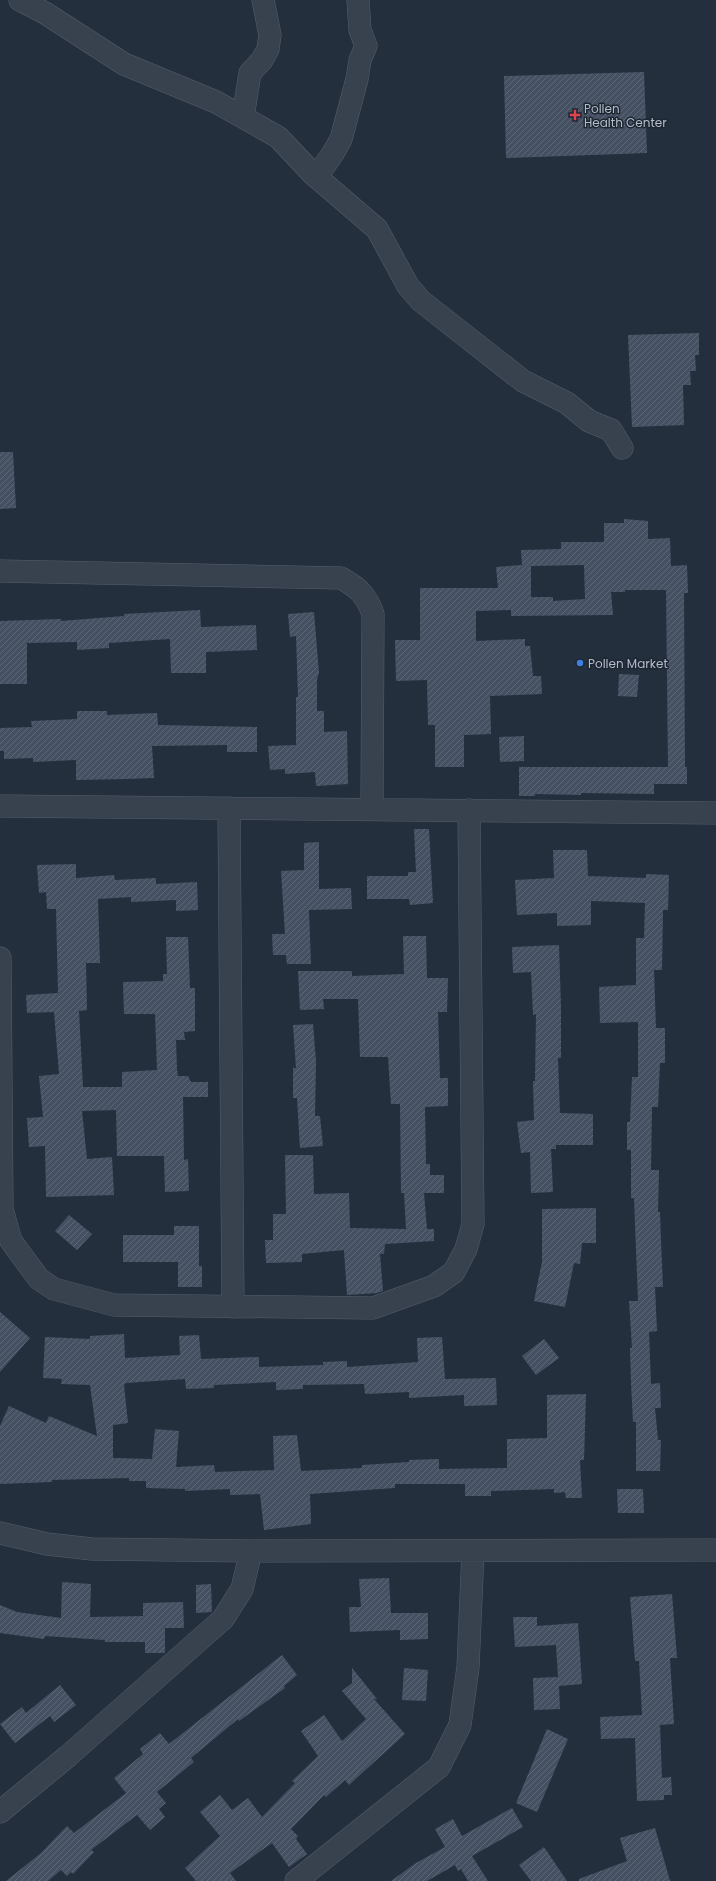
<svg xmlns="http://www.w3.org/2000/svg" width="716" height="1881" font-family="Poppins,sans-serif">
  <defs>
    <pattern id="building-hatch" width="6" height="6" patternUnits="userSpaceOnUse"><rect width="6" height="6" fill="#455162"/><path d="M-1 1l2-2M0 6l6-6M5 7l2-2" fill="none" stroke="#5d6877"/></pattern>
  </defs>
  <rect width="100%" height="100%" fill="#242f3e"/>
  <path fill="url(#building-hatch)" fill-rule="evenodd" d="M 644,72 L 647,153 L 506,158 L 504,76 Z
    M 699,333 L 699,355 L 695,355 L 696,371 L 690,371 L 691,385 L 683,385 L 684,425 L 632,427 L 628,335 Z
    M 0,452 L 13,452 L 16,508 L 0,509 Z
    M 624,519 L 648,521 L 648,539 L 670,538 L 671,566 L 687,565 L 688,593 L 684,593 L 685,767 L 687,767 L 687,784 L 654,784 L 654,794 L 581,793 L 581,795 L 535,794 L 535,796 L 519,796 L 519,767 L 668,767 L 666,590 L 625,590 L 625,592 L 611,592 L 613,615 L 511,616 L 511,610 L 476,611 L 476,641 L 525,639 L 525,646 L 530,646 L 533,676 L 541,676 L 542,694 L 490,696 L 491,734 L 464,735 L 464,767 L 435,767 L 435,725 L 428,725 L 427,680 L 396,681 L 395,640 L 420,640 L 420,588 L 498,588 L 496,567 L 522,565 L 521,550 L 561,549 L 561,542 L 604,542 L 604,523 L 624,523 ZM 584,565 L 585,599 L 553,601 L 553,597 L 531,597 L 531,566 Z
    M 200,610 L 201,627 L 256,625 L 257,650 L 206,652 L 206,673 L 171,673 L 170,639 L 109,643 L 109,648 L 77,650 L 77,642 L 27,643 L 27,684 L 0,684 L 0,621 L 61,619 L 61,621 L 124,616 L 124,614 Z
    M 314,612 L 319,673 L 317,679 L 317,711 L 324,711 L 324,732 L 347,731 L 348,784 L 316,786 L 315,772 L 285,774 L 285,769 L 270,770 L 268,746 L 296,745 L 296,697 L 298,697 L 296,636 L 290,637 L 288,614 Z
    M 619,674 L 639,675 L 637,697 L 618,696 Z
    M 77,711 L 107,711 L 107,715 L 157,713 L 158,725 L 257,727 L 257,752 L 227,752 L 227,745 L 152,746 L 154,778 L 126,779 L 76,780 L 76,760 L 33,762 L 33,758 L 4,759 L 4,751 L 0,751 L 0,728 L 32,727 L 31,721 L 77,719 Z
    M 524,736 L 524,761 L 500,762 L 499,737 Z
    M 414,829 L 429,829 L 433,903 L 410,905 L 409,899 L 367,899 L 367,876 L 408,876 L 408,872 L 416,872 Z
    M 319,842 L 319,889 L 351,888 L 352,909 L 309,910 L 311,964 L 287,964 L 286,955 L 273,955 L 272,934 L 285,934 L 281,871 L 304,870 L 304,843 Z
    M 553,850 L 587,850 L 588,876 L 646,878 L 646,874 L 669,875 L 668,910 L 663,910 L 662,970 L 654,970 L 656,1028 L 665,1028 L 665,1063 L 660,1063 L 658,1107 L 652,1107 L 651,1170 L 659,1170 L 658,1212 L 660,1212 L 661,1240 L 663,1287 L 655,1287 L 657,1331 L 649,1332 L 651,1384 L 660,1383 L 661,1408 L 655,1408 L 658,1440 L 661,1440 L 660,1471 L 636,1471 L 636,1422 L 633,1422 L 631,1383 L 630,1348 L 632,1348 L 629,1301 L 638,1301 L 634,1198 L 631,1198 L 631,1150 L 627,1150 L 627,1122 L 630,1122 L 632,1077 L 638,1077 L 638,1022 L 600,1023 L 599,987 L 636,985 L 636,938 L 644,938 L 645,903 L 591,901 L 591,925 L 557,926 L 557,913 L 517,915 L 515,880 L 554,878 Z
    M 76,864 L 76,878 L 114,875 L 115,880 L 156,878 L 156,884 L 197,882 L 198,910 L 176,911 L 176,900 L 131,902 L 131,897 L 98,899 L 100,963 L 86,963 L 87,1010 L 79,1011 L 83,1087 L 122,1087 L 122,1072 L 157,1070 L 155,1014 L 124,1014 L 123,982 L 163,981 L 163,974 L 167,974 L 166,937 L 188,937 L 190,988 L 195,988 L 195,1031 L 184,1032 L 185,1040 L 176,1040 L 177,1070 L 178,1076 L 188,1076 L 191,1082 L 208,1082 L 208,1097 L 183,1097 L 184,1160 L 188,1159 L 189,1191 L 165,1192 L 164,1156 L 117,1156 L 116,1110 L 82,1111 L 87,1159 L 112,1157 L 114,1195 L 46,1197 L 45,1146 L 29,1147 L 27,1118 L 43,1117 L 39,1076 L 59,1074 L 54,1012 L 27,1013 L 26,995 L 58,993 L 56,909 L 47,909 L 46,892 L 39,893 L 37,865 Z
    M 403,936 L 426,936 L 427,978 L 448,978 L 447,1012 L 438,1012 L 440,1078 L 448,1078 L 448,1106 L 425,1107 L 426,1164 L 430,1164 L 430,1175 L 444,1175 L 444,1193 L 424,1193 L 427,1229 L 434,1229 L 434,1241 L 385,1244 L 384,1254 L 380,1254 L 383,1291 L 377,1293 L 347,1295 L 344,1250 L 302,1254 L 302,1262 L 266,1263 L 265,1240 L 273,1240 L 273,1214 L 286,1214 L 285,1155 L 313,1155 L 314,1194 L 349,1193 L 350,1228 L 406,1229 L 404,1193 L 401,1193 L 400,1104 L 391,1104 L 388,1057 L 360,1057 L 358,999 L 323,999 L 324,1009 L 300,1010 L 298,971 L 352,971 L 352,976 L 404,974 Z
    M 559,945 L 561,1007 L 561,1058 L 558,1058 L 560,1113 L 593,1114 L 593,1145 L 556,1145 L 556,1149 L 551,1149 L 553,1192 L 531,1193 L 530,1152 L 521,1153 L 517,1122 L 534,1120 L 533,1081 L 535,1081 L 536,1014 L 533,1015 L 531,972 L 513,973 L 512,947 Z
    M 313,1024 L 316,1061 L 315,1116 L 320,1116 L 323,1146 L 300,1148 L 297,1098 L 293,1098 L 293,1068 L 296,1068 L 293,1025 Z
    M 596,1208 L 596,1243 L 582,1243 L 580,1264 L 574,1263 L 565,1307 L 534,1301 L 542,1262 L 542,1209 Z
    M 69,1215 L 92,1234 L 77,1250 L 55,1231 Z
    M 174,1226 L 199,1226 L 199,1266 L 202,1266 L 202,1287 L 178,1287 L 178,1262 L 123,1262 L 123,1235 L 174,1235 Z
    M 0,1312 L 30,1338 L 0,1372 Z
    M 124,1334 L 125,1358 L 180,1355 L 179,1336 L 199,1335 L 201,1359 L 259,1357 L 259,1367 L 323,1365 L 323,1362 L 347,1361 L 347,1367 L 418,1362 L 417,1338 L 442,1337 L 445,1379 L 496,1378 L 497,1405 L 464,1406 L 464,1395 L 409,1398 L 409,1392 L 365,1394 L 364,1384 L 303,1385 L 303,1389 L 276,1390 L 276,1382 L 214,1385 L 214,1388 L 186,1389 L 185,1379 L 126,1383 L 124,1385 L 128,1423 L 113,1425 L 113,1458 L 152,1459 L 155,1429 L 179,1431 L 176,1467 L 214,1465 L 215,1472 L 274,1470 L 273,1436 L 297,1435 L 301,1471 L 362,1468 L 362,1465 L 409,1462 L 409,1460 L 439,1459 L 439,1469 L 507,1468 L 507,1439 L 547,1438 L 547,1395 L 586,1394 L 584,1460 L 580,1460 L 582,1498 L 566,1498 L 565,1492 L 554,1493 L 554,1489 L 491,1491 L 491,1496 L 465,1496 L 465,1484 L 395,1484 L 395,1488 L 310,1494 L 311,1524 L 264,1530 L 260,1494 L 230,1495 L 230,1489 L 185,1491 L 185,1489 L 146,1488 L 146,1481 L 129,1481 L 129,1478 L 52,1480 L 52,1482 L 0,1484 L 0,1426 L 9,1406 L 46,1423 L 49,1416 L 97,1436 L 90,1385 L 61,1384 L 62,1379 L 43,1378 L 45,1337 L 90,1339 L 90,1336 Z
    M 544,1339 L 559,1358 L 536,1375 L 522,1356 Z
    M 617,1489 L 643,1489 L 644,1513 L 618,1513 Z
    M 389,1578 L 391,1613 L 428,1613 L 428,1639 L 400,1640 L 400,1630 L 350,1632 L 349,1607 L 361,1607 L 359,1579 Z
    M 62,1582 L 91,1584 L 90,1617 L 143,1616 L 143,1603 L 183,1602 L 184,1628 L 165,1628 L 165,1653 L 145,1653 L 145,1642 L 105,1642 L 105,1640 L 45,1636 L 44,1639 L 0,1633 L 0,1605 L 17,1612 L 61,1618 Z
    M 211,1584 L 212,1612 L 196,1613 L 196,1585 Z
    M 672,1594 L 677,1658 L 670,1658 L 674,1724 L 660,1725 L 662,1778 L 671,1777 L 672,1795 L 664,1795 L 664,1800 L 637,1801 L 635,1738 L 601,1739 L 600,1717 L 642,1715 L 639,1661 L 635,1661 L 630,1597 Z
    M 513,1617 L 537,1617 L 537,1626 L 578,1623 L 582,1684 L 559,1686 L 560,1709 L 534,1710 L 533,1678 L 558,1677 L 556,1645 L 515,1647 Z
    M 282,1655 L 297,1675 L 284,1686 L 285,1688 L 239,1721 L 238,1719 L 191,1758 L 194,1762 L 157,1792 L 166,1803 L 159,1809 L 165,1817 L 150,1830 L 137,1815 L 91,1850 L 94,1852 L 73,1874 L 71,1872 L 67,1876 L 61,1870 L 48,1881 L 6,1881 L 41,1853 L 67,1826 L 74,1833 L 126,1793 L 114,1778 L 143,1754 L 140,1749 L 160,1733 L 169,1744 Z
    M 352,1668 L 377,1699 L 374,1699 L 405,1734 L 349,1785 L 345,1780 L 326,1797 L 324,1795 L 291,1829 L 298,1836 L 296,1839 L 307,1854 L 289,1867 L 272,1843 L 230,1873 L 236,1881 L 196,1881 L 185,1868 L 220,1836 L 200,1812 L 220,1795 L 232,1810 L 248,1798 L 262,1817 L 295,1783 L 292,1781 L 318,1756 L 301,1731 L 324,1715 L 342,1741 L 366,1719 L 342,1691 L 352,1683 Z
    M 404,1668 L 428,1670 L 426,1701 L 402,1700 Z
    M 60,1685 L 76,1705 L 54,1722 L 50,1716 L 15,1743 L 0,1724 L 22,1707 L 26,1713 Z
    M 547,1729 L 568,1739 L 537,1812 L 516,1803 Z
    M 512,1808 L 523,1827 L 472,1856 L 488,1881 L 468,1881 L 461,1869 L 458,1871 L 455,1865 L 427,1881 L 391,1881 L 416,1863 L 445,1847 L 435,1829 L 453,1819 L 462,1836 Z
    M 655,1828 L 670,1881 L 579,1881 L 579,1879 L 627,1861 L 620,1838 Z
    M 544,1847 L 567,1881 L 531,1881 L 519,1865 Z"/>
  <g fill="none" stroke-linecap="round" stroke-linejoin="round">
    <defs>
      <path id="minor" d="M 20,0 L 45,13 L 124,64 L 216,102 L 278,137 L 313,174 L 377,229 L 408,286 L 421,301 L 523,381 L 567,403 L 589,421 L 611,430 L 622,448
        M 243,117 L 250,73 L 262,60 L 268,49 L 270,35 L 263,0
        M 316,177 L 332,155 L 341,139 L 357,79 L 360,60 L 366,46 L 360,30 L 358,0
        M 0,571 L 341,578 C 359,588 366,595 373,614 L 372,809
        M 0,806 L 716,813
        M 229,808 L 233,1307
        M 0,958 L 2,1209 L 11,1241 L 39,1279 L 54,1289 L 114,1305 L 373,1308 L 434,1286 L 454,1272 L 466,1249 L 473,1224 L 469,810
        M 0,1533 L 47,1544 L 92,1549 L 251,1551 L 716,1550
        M 0,1812 L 68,1756 L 223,1619 L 242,1589 L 251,1551
        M 296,1881 L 439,1767 L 460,1725 L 468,1667 L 473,1551"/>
    </defs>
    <use href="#minor" stroke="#565f6c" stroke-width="23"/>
    <use href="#minor" stroke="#38414e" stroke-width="22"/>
  </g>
  <path fill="#e0444e" stroke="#1d2633" stroke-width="1.5" d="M573 109h4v4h4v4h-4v4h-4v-4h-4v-4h4z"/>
  <circle fill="#3f7fe0" stroke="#1d2633" stroke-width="1.5" cx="580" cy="663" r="4"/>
  <g text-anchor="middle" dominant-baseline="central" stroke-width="3" stroke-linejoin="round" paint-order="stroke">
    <g font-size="12" fill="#b4bcc9" stroke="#1d2633" text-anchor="start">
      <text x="584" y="108">Pollen<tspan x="584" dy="14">Health Center</tspan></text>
      <text x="588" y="663">Pollen Market</text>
    </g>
  </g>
</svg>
